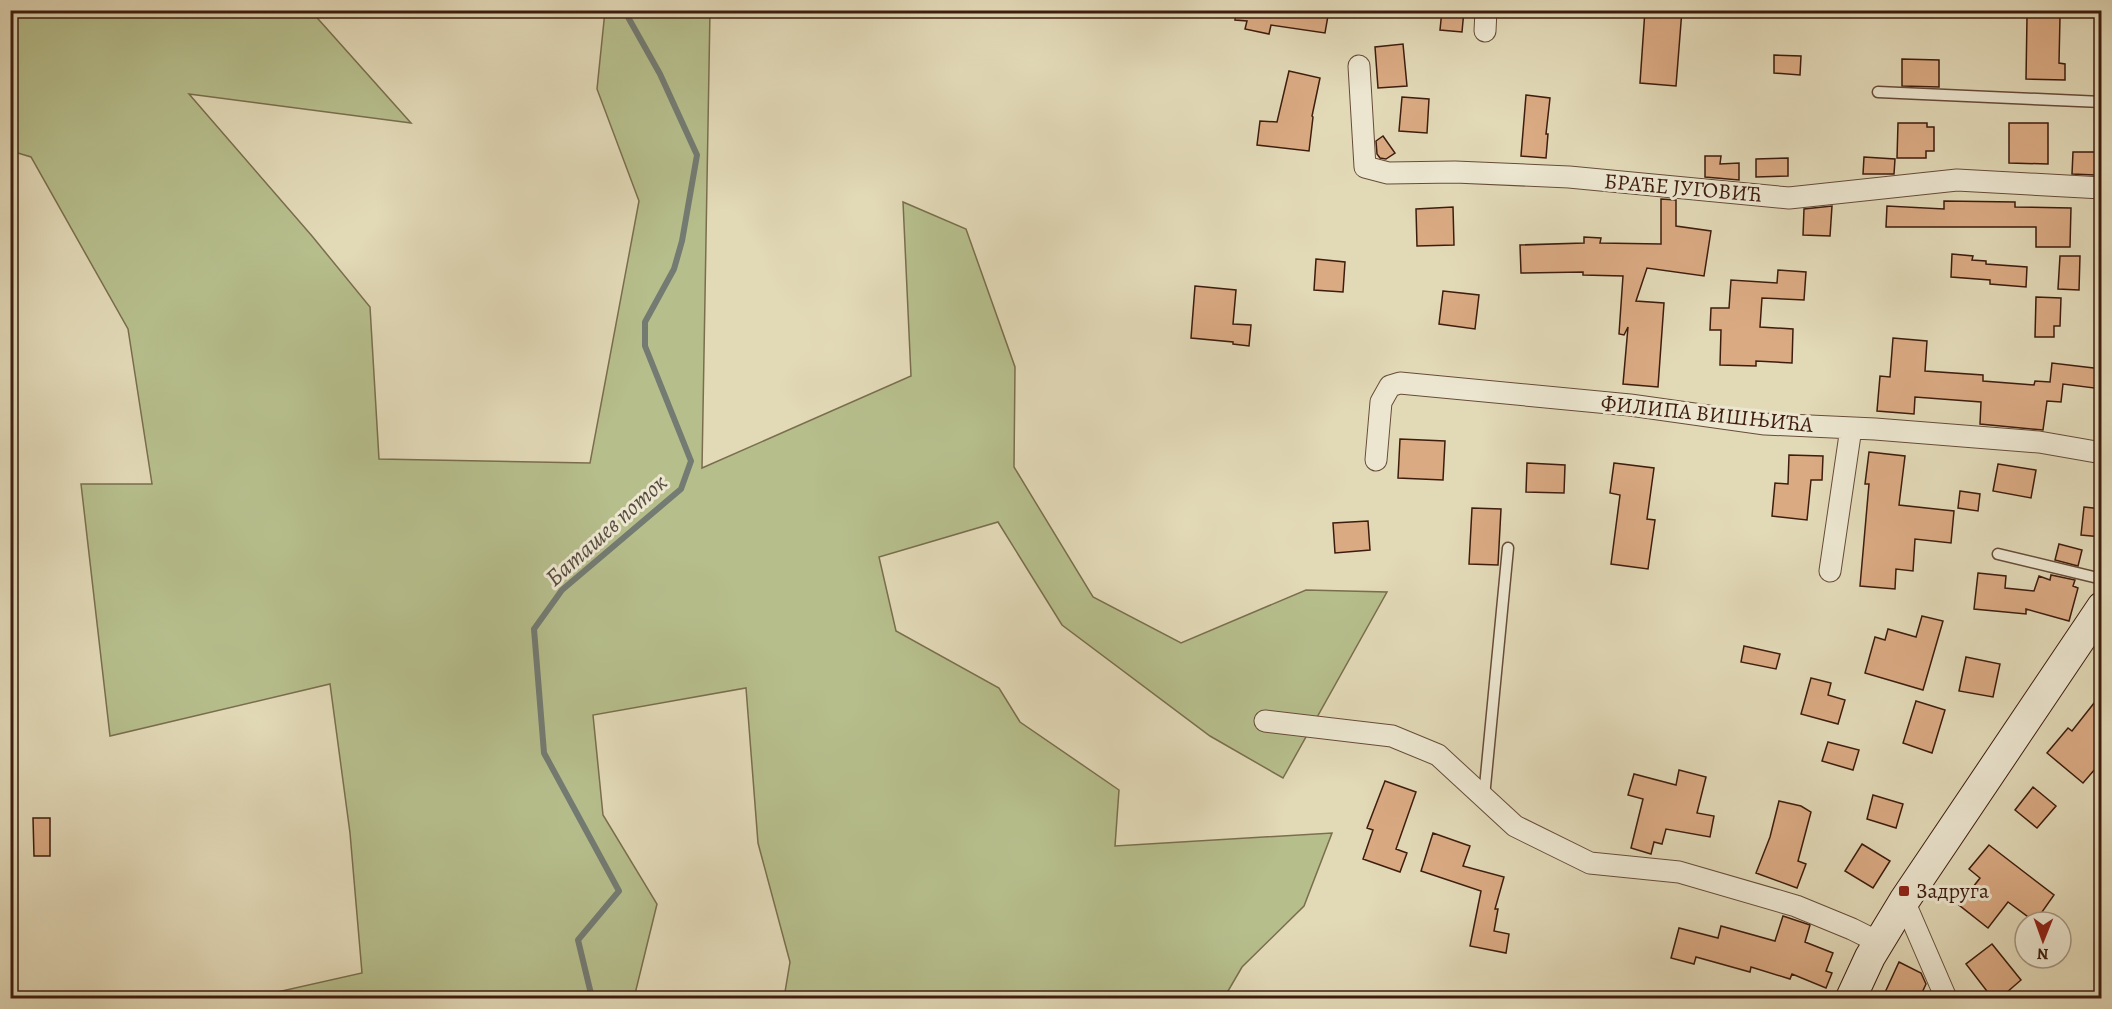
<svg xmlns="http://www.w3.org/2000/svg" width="2112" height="1009" font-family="Alegreya,serif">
  <rect width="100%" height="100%" fill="#e2d9b7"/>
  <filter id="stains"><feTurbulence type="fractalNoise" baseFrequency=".00333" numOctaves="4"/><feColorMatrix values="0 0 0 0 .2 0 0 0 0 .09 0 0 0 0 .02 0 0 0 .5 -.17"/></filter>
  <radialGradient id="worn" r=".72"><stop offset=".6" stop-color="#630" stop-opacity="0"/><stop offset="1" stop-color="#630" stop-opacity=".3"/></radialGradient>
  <path fill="#b6be8c" stroke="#7a6e4d" stroke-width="1.5" d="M 10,11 L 311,11 L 411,123 L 189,94 L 312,236 L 370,307 L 379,459 L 590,463 L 639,201 L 597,89 L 605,11 L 710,11 L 702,468 L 911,376 L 903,202 L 966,229 L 1015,367 L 1014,467 L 1093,597 L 1181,643 L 1306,590 L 1387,592 L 1283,778 L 1210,736 L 1062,625 L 998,522 L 879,557 L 896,631 L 999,688 L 1020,722 L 1119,790 L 1115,846 L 1332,833 L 1304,906 L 1242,967 L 1224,998 L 784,998 L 790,962 L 758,843 L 746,688 L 593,715 L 603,815 L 657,904 L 634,998 L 251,998 L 362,973 L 350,833 L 330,684 L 110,736 L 81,484 L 152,484 L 128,329 L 31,157 L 11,151 Z"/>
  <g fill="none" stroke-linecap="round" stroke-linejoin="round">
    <path stroke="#737b72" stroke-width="6" d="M 592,998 L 578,940 L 619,891 L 544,753 L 534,629 L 562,590 L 681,489 L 691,461 L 645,346 L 645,322 L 674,269 L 682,241 L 697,155 L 660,74 L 624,10"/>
  </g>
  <path fill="#daaa83" stroke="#3e1d0e" stroke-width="1.5" d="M 1236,10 L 1329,10 L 1325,33 L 1271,25 L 1269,34 L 1245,29 L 1247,21 L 1235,20 Z
    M 1442,10 L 1464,10 L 1462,32 L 1440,30 Z
    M 1645,10 L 1682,10 L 1676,86 L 1640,83 Z
    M 2027,17 L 2060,17 L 2059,63 L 2065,64 L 2065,80 L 2026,79 Z
    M 1403,44 L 1407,86 L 1378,88 L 1375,47 Z
    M 1774,55 L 1801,56 L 1800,75 L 1774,73 Z
    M 1902,59 L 1939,60 L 1939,87 L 1902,86 Z
    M 1289,71 L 1320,78 L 1312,116 L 1313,117 L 1309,151 L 1257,145 L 1260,121 L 1277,122 Z
    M 1526,95 L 1550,98 L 1546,134 L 1548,134 L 1546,158 L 1521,156 Z
    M 1402,97 L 1429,99 L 1427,133 L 1399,131 Z
    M 1898,123 L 1927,123 L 1927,127 L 1934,127 L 1934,151 L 1926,151 L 1926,158 L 1897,158 Z
    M 2009,123 L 2048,123 L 2048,164 L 2009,163 Z
    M 1383,136 L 1395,153 L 1386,159 L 1380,158 L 1377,154 L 1376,141 Z
    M 2073,152 L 2096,152 L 2095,175 L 2072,174 Z
    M 1705,156 L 1721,156 L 1720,164 L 1739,163 L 1739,180 L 1705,177 Z
    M 1864,157 L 1895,159 L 1894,174 L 1863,174 Z
    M 1788,158 L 1788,176 L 1756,177 L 1756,159 Z
    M 1661,199 L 1676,200 L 1676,226 L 1711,231 L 1704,276 L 1647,268 L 1636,301 L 1664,303 L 1658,387 L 1623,384 L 1628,327 L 1624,335 L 1619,334 L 1623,276 L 1583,275 L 1583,272 L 1521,273 L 1520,245 L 1584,243 L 1584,237 L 1601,238 L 1600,243 L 1661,244 Z
    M 1944,201 L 2015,202 L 2015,207 L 2071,208 L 2070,247 L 2036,247 L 2036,227 L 1886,227 L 1887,206 L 1944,209 Z
    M 1832,206 L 1830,236 L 1803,235 L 1804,209 Z
    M 1453,207 L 1454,245 L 1417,246 L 1416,209 Z
    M 1952,254 L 1973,256 L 1972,260 L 1986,261 L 1986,264 L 2027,267 L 2026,287 L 1990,284 L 1990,280 L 1951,277 Z
    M 2060,256 L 2080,256 L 2079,290 L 2058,289 Z
    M 1316,259 L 1345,262 L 1343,292 L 1314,290 Z
    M 1778,270 L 1806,272 L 1804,300 L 1762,298 L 1760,327 L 1793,329 L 1792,363 L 1756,361 L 1756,366 L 1720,365 L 1721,330 L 1710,330 L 1711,308 L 1729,308 L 1731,280 L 1777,283 Z
    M 1195,286 L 1236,290 L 1233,324 L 1251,325 L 1249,346 L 1233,344 L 1233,342 L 1191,338 Z
    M 1443,291 L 1479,295 L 1475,329 L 1439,324 Z
    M 2036,297 L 2061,298 L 2060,326 L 2054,326 L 2054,337 L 2035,337 Z
    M 1893,338 L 1927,341 L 1925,371 L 1983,375 L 1983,381 L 2034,385 L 2035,381 L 2050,382 L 2052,363 L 2102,369 L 2102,389 L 2063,384 L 2061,402 L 2047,401 L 2043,430 L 1980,424 L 1981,402 L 1915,397 L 1914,414 L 1877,411 L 1880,376 L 1890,377 Z
    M 1400,439 L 1445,441 L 1443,480 L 1398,478 Z
    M 1869,452 L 1905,456 L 1899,505 L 1954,511 L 1951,543 L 1915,539 L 1913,571 L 1896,569 L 1895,589 L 1860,586 L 1869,484 L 1865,484 Z
    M 1789,455 L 1823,456 L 1822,480 L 1811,480 L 1807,520 L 1772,516 L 1775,483 L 1788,484 Z
    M 1527,463 L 1565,465 L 1564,493 L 1526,492 Z
    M 1614,463 L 1654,468 L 1647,519 L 1655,520 L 1648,569 L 1611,564 L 1620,495 L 1610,493 Z
    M 1998,464 L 2036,470 L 2031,498 L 1993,491 Z
    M 1960,491 L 1980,494 L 1978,511 L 1958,508 Z
    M 2084,507 L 2102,509 L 2102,537 L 2081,535 Z
    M 1472,508 L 1501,509 L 1498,565 L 1469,564 Z
    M 1368,521 L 1370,550 L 1335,553 L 1333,523 Z
    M 2059,544 L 2082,550 L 2078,566 L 2055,560 Z
    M 1978,573 L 2006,576 L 2005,588 L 2034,591 L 2039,576 L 2050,580 L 2051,575 L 2075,580 L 2073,586 L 2078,588 L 2069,621 L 2026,609 L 2026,614 L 1974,609 Z
    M 1922,616 L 1943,621 L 1923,690 L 1865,673 L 1875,637 L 1885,640 L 1888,629 L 1916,637 Z
    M 1744,646 L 1780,654 L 1776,669 L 1741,662 Z
    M 1966,657 L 2000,664 L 1993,697 L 1959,691 Z
    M 1811,678 L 1831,683 L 1828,695 L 1845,700 L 1838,724 L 1801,714 Z
    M 2102,693 L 2102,761 L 2083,783 L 2047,753 L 2068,728 L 2072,731 Z
    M 1916,701 L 1945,710 L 1932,753 L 1903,743 Z
    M 1828,742 L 1859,750 L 1853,770 L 1822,761 Z
    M 1679,770 L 1706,777 L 1697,813 L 1714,816 L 1710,837 L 1666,829 L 1662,844 L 1654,842 L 1651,854 L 1631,848 L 1643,799 L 1628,795 L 1634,774 L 1676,785 Z
    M 1385,781 L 1416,792 L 1396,849 L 1407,853 L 1400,872 L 1363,859 L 1373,830 L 1367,828 Z
    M 2033,787 L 2056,806 L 2037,828 L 2015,810 Z
    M 1873,795 L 1903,804 L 1896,828 L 1867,819 Z
    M 1779,801 L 1801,806 L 1811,812 L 1798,861 L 1806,864 L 1797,888 L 1756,873 L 1770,837 Z
    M 33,818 L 50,818 L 50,856 L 34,856 Z
    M 1433,833 L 1470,846 L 1463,866 L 1504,877 L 1495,909 L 1498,909 L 1494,931 L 1509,934 L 1506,953 L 1470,946 L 1481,891 L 1421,871 Z
    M 1862,844 L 1890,861 L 1873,888 L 1845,871 Z
    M 1989,845 L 2054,895 L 2035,922 L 2008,902 L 1988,928 L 1959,905 L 1980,878 L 1969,869 Z
    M 1783,916 L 1810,925 L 1805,942 L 1833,953 L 1826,971 L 1832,973 L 1826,988 L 1792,974 L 1790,979 L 1751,967 L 1750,972 L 1696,957 L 1694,964 L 1671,958 L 1679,928 L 1718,938 L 1721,926 L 1775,941 Z
    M 1992,944 L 2021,980 L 1999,999 L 1993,999 L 1966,964 Z
    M 1899,962 L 1921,973 L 1926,984 L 1919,999 L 1882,999 Z"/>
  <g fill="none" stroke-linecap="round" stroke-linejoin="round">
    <defs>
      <path id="lane" d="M 1878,92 L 2102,102
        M 1998,554 L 2102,579
        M 1484,797 L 1508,548"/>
      <path id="street" d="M 1485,31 L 1486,10
        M 1359,66 L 1365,167 L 1388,173 L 1455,172 L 1569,177 L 1789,198 L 1957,180 L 2102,188
        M 1376,460 L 1381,402 L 1390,386 L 1400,383 L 1630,405 L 1765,424 L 1875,429 L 2039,442 L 2102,453
        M 1830,571 L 1851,428
        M 1265,721 L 1392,736 L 1438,755 L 1515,826 L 1590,863 L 1679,872 L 1796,906 L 1852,929 L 1878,942
        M 1904,901 L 1946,998"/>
      <path id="secondary" d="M 1851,998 L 1870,957 L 1904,901 L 2102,607"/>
    </defs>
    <use href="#lane" stroke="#674c38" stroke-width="13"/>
    <use href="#street" stroke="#674c38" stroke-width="23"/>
    <use href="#secondary" stroke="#3e1d0e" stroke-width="32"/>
    <use href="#lane" stroke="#ece6d0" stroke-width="10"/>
    <use href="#street" stroke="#ece6d0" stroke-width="21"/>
    <use href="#secondary" stroke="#ece6d0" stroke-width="30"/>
  </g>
  <rect fill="#8f2418" stroke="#ece6d0" stroke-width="2" x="1898" y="885" width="12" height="12" rx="3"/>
  <g text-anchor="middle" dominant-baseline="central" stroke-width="6" stroke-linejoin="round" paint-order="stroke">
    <g font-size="22" fill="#3e1d0e" stroke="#ece6d0">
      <text transform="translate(1683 188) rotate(5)">БРАЋЕ ЈУГОВИЋ</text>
      <text transform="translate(1707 414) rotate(6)">ФИЛИПА ВИШЊИЋА</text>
    </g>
    <g font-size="22" fill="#3e1d0e" stroke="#ece6d0" text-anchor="start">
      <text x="1916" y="891">Задруга</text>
    </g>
    <g font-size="24" font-style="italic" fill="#584c40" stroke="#ece6d0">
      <text transform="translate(606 530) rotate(-42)">Баташев поток</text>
    </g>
  </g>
  <rect width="2112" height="1009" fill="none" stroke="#e2d9b7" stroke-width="36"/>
  <rect x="12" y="12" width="2088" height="985" fill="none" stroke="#3e1d0e" stroke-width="3"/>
  <rect x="18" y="18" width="2076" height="973" fill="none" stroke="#3e1d0e" stroke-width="1.5"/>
  <g transform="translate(2043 940) rotate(181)"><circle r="28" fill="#ece6d0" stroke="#a69682" stroke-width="1.5"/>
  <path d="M0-4.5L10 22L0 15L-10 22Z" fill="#8f2418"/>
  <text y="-9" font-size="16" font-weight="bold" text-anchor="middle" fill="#3e1d0e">N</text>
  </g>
  <rect width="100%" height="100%" filter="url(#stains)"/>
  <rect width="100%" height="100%" fill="url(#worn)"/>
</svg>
